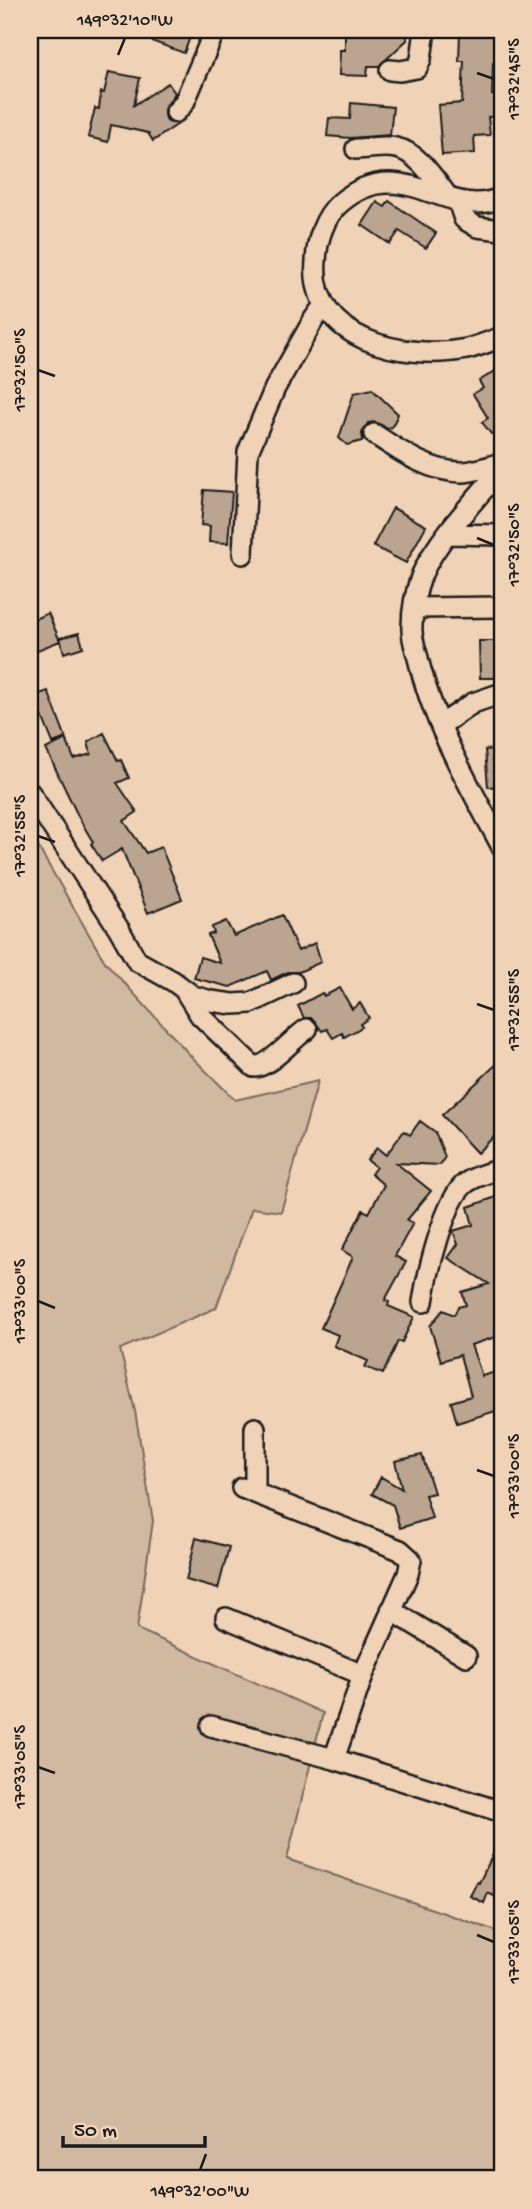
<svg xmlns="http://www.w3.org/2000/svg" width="532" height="2209" font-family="'Gochi Hand',sans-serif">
  <rect width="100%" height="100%" fill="#f0d2b6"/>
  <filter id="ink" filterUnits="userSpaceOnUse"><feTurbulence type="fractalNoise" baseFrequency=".0143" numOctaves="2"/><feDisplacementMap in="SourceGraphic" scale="14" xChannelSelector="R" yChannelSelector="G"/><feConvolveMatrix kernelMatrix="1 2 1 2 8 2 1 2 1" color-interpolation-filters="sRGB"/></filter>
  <g filter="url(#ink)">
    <path fill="#d1b8a0" stroke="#766a5e" stroke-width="2" d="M 30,833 L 105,962 L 190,1055 L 235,1100 L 318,1081 L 281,1212 L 252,1208 L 216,1308 L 120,1349 L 135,1411 L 153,1521 L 137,1629 L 323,1713 L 287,1859 L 502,1933 L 502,2179 L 30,2179 Z"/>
    <path fill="#bca590" stroke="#1c1c1c" stroke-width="2" d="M 128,30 L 185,30 L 184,35 L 190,37 L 184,53 L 127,32 Z
      M 345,30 L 407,30 L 407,40 L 379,66 L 368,66 L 367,76 L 339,75 L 340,50 L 345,50 Z
      M 478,30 L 502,30 L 502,63 L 493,63 L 492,95 L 499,94 L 501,116 L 488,117 L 490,135 L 474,136 L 475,153 L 442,155 L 438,105 L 462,103 L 464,61 L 459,61 L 460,33 L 477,34 Z
      M 109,72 L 140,78 L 134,105 L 168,83 L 175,93 L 164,109 L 164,115 L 168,122 L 178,124 L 153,141 L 148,133 L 111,125 L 108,142 L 88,137 L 95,108 L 99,109 L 101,92 L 104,93 Z
      M 351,103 L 393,107 L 390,135 L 350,138 L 327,136 L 329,118 L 350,119 Z
      M 389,201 L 436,233 L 426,248 L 399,231 L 390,244 L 362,225 L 377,202 L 385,207 Z
      M 497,370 L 502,380 L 502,440 L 496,431 L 491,434 L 482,422 L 488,418 L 473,394 L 483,388 L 479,381 Z
      M 372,389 L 398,414 L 392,427 L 387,428 L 375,422 L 368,423 L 362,433 L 362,441 L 347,445 L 339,438 L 354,393 Z
      M 204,490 L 232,492 L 228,543 L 209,542 L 210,526 L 201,525 Z
      M 393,508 L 426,526 L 406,563 L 373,546 Z
      M 48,613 L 60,641 L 30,653 L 30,621 Z
      M 79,633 L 83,647 L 64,653 L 60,638 Z
      M 479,641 L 502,641 L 502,678 L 480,678 Z
      M 48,691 L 66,738 L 53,743 L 34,696 Z
      M 104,733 L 118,761 L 121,760 L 129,778 L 117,783 L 137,812 L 124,821 L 146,853 L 161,847 L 182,899 L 148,913 L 122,849 L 102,861 L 91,844 L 93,842 L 79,818 L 46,749 L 66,739 L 74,759 L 91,754 L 88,742 Z
      M 502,748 L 502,786 L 488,787 L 485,750 Z
      M 282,915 L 298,951 L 315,943 L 321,962 L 299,972 L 288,972 L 271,980 L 267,971 L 230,987 L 194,978 L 200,957 L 220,963 L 208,935 L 214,933 L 212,927 L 226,921 L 234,936 Z
      M 340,988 L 352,1009 L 360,1003 L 369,1018 L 360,1024 L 362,1027 L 344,1037 L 342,1033 L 333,1038 L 327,1029 L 322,1031 L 312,1018 L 304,1018 L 298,1006 L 322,993 L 324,996 Z
      M 502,1059 L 502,1102 L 496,1108 L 502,1114 L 502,1129 L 477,1153 L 442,1115 Z
      M 420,1121 L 435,1132 L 445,1157 L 440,1165 L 396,1163 L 431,1191 L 407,1220 L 413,1223 L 395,1256 L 406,1262 L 385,1300 L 389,1302 L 388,1306 L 414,1317 L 402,1342 L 398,1341 L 383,1374 L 365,1367 L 368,1361 L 334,1346 L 338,1335 L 321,1328 L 353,1257 L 342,1250 L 363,1210 L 369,1213 L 384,1185 L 371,1174 L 376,1167 L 367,1160 L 377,1148 L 386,1155 L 404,1131 L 410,1135 Z
      M 502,1195 L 502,1335 L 471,1345 L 482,1376 L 502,1370 L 502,1409 L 457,1423 L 451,1402 L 471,1396 L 460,1355 L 441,1361 L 430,1326 L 443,1310 L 454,1315 L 458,1307 L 466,1305 L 462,1292 L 489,1284 L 448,1258 L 458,1244 L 453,1231 L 473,1225 L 468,1207 Z
      M 422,1455 L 434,1493 L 425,1495 L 432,1518 L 400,1528 L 393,1505 L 372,1494 L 381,1477 L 402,1489 L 395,1461 Z
      M 196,1538 L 229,1547 L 218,1589 L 186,1580 Z
      M 502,1836 L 502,1900 L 488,1893 L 484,1903 L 470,1896 L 477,1882 L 479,1883 Z"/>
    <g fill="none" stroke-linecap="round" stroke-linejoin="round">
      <defs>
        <path id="minor" d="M 390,70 L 400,71 L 417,68 L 421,59 L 425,30
          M 176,112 L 184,103 L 215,30
          M 356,149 C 370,149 383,145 396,148 C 418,152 435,180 448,197
          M 502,197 C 448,224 402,149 340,203 C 324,217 317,240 316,261 C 309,341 405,361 467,349 C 479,346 491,341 502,337
          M 458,201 L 464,219 L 477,227 L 502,230
          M 374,434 C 401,452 431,473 464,472 C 477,471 490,466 502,463
          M 502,468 C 477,498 438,538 422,574 C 416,590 412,610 412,626 C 411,636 415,648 418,658 C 433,724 470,787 502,847
          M 448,534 L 502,535
          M 243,554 L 248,452 L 275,388 L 314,319 L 324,305
          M 414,608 L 502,607
          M 441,725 L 473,703 L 502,693
          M 30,793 L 119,929 L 137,961 L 173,981 L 193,996 L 211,1001 L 233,1004 L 251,1003 L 293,983
          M 185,991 L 200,1015 L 254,1067 C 270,1067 292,1039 307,1029
          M 423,1302 C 427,1275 445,1198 466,1183 C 475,1176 491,1172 502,1169
          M 242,1488 L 400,1550 L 411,1560 L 408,1574 L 363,1675 L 334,1759
          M 255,1492 L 255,1428
          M 391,1610 L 466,1656
          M 226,1618 L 363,1675
          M 211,1726 L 334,1759 L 502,1812"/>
      </defs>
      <use href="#minor" stroke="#1c1c1c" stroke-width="24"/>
      <use href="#minor" stroke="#f0d2b6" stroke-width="19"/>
    </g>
  </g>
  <path fill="none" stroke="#1c1c1c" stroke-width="2.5" d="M 118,55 L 125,38M 477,73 L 494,79M 38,370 L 55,376M 477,538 L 494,545M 38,836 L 55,842M 477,1004 L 494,1010M 38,1301 L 55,1308M 477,1470 L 494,1476M 38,1767 L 55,1773M 477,1935 L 494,1942M 200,2170 L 206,2154"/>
  <rect width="532" height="2209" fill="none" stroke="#f0d2b6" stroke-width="77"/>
  <path d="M63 2136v10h142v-10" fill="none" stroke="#1c1c1c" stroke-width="3.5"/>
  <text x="74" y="2136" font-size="21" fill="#1c1c1c" stroke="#f0d2b6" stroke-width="5" paint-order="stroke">50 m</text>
  <rect x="38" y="38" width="456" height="2132" fill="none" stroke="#1c1c1c" stroke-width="2.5"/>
  <g font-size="18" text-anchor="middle" fill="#1c1c1c">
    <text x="125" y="25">149°32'10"W</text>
    <text transform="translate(513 79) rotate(-90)" y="6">17°32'45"S</text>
    <text transform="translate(19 370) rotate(-90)" y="6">17°32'50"S</text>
    <text transform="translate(513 545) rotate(-90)" y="6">17°32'50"S</text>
    <text transform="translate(19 836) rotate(-90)" y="6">17°32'55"S</text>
    <text transform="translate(513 1010) rotate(-90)" y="6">17°32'55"S</text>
    <text transform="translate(19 1301) rotate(-90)" y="6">17°33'00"S</text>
    <text transform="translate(513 1476) rotate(-90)" y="6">17°33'00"S</text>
    <text transform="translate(19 1767) rotate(-90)" y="6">17°33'05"S</text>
    <text transform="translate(513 1942) rotate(-90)" y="6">17°33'05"S</text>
    <text x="200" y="2196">149°32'00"W</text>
  </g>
</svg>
